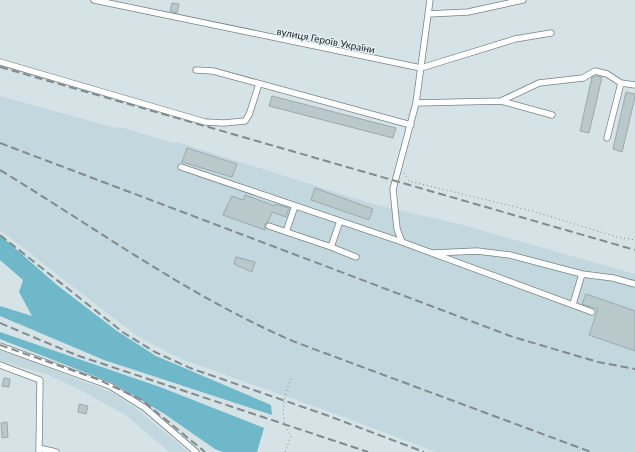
<svg xmlns="http://www.w3.org/2000/svg" width="635" height="452" font-family="Lato,sans-serif">
  <rect width="100%" height="100%" fill="#d5e3e7"/>
  <path fill="#c2d8de" d="M 0,96 L 116,128 L 120,127 L 174,143 L 177,142 L 373,204 L 459,224 L 635,274 L 635,452 L 436,452 L 341,416 L 181,359 L 144,340 L 116,320 L 0,230 Z
    M 0,349 L 113,393 L 137,409 L 188,452 L 169,452 L 127,416 L 80,390 L 46,374 L 0,361 Z"/>
  <path fill="#6eb8c9" d="M 0,235 L 57,285 L 117,331 L 156,356 L 271,405 L 272,415 L 104,360 L 0,316 L 0,306 L 32,316 L 19,292 L 23,280 L 0,260 Z
    M 0,332 L 160,387 L 264,428 L 257,452 L 223,452 L 215,449 L 163,413 L 112,383 L 0,339 Z"/>
  <path fill="#b9c8cb" stroke="#9ba9ac" d="M 172,3 L 179,4 L 177,13 L 170,11 Z
    M 596,76 L 602,77 L 589,133 L 580,131 L 592,77 Z
    M 626,92 L 635,94 L 635,97 L 622,152 L 613,149 Z
    M 272,96 L 396,128 L 393,138 L 269,106 Z
    M 187,148 L 237,164 L 232,177 L 182,162 Z
    M 315,188 L 373,209 L 369,220 L 311,200 Z
    M 245,195 L 275,206 L 276,204 L 289,208 L 286,217 L 272,212 L 268,222 L 265,224 L 265,230 L 223,215 L 232,196 L 243,200 Z
    M 236,257 L 255,262 L 252,272 L 234,264 Z
    M 586,294 L 635,311 L 635,351 L 589,335 L 598,309 L 582,304 Z
    M 4,378 L 10,379 L 9,387 L 2,386 Z
    M 79,404 L 88,406 L 86,414 L 78,412 Z
    M 7,422 L 8,437 L 2,438 L 1,423 Z"/>
  <g fill="none" stroke-linecap="round" stroke-linejoin="round">
    <defs>
      <path id="minor" d="M 94,0 L 421,68 L 515,39 L 551,33
        M 430,0 L 416,103 L 393,189 L 397,229 L 402,242 L 592,312
        M 428,14 L 468,12 L 523,0
        M 0,62 L 205,122 L 224,123 L 245,121 L 249,115 L 259,84
        M 196,70 L 213,71 L 411,125
        M 501,101 L 539,83 L 583,78 L 595,71 L 607,74 L 621,83
        M 416,103 L 501,101 L 552,115
        M 607,138 L 621,83 L 635,85
        M 181,167 L 402,242
        M 340,221 L 331,247 L 356,257
        M 269,226 L 331,247
        M 286,232 L 295,206
        M 433,253 L 477,251 L 510,255 L 582,274
        M 573,304 L 582,274 L 613,278 L 635,284
        M 0,346 L 110,386 L 145,408 L 196,452
        M 0,365 L 40,380 L 39,452
        M 39,448 L 56,452"/>
    </defs>
    <use href="#minor" stroke="#768386" stroke-width="7"/>
    <path stroke="#7e888b" stroke-width="1" stroke-dasharray="1 3" stroke-linecap="butt" d="M 404,173 L 409,181 L 532,211 L 617,237 L 635,240
      M 285,452 L 291,436 C 278,419 284,395 292,377"/>
    <use href="#minor" stroke="#fff" stroke-width="5.5"/>
    <path stroke="#818b8d" stroke-width="2" stroke-dasharray="8 4" stroke-linecap="butt" d="M 0,67 L 635,250
      M 0,143 L 513,337 L 598,362 L 635,369
      M 0,170 C 97,229 190,297 295,342 L 591,452
      M 0,235 L 124,333 L 155,352 L 190,368 L 326,415 L 424,452
      M 0,323 L 76,355 L 368,452
      M 0,345 L 97,379 L 142,400 L 205,452"/>
  </g>
  <g text-anchor="middle" dominant-baseline="central" stroke-width="3" stroke-linejoin="round" paint-order="stroke">
    <g font-size="10" fill="#222829" stroke="#e2f0f4">
      <text transform="translate(326 40) rotate(11)">вулиця Героїв України</text>
    </g>
  </g>
</svg>
